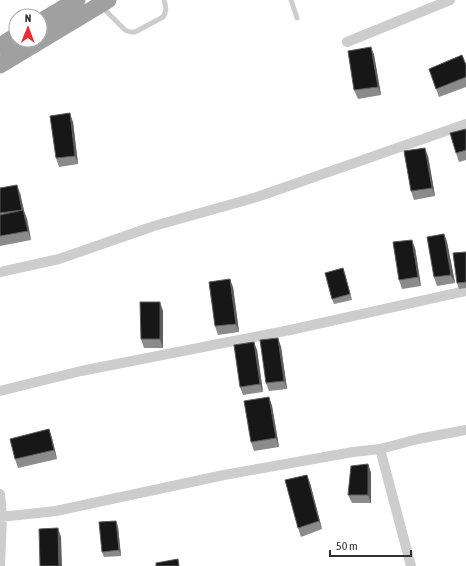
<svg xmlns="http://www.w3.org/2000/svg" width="466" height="566" font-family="'Asap Condensed',sans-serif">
  <rect width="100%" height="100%" fill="#fff"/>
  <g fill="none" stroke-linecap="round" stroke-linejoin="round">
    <path stroke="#cdcdcd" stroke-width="5" d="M 291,0 L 297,18
      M 102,7 L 125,30 L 130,32 L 135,32 L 163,17 C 167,11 166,7 164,0"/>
    <path stroke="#cdcdcd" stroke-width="10" d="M 347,42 L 450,0
      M 0,272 L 59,259 L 154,226 L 257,197 L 466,124
      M 0,391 L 81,371 L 290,330 L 466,291
      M 380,449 L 411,566
      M 0,494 L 2,517 L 0,566
      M 0,517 L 56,511 L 224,475 L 353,452 L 380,449 L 418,439 L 466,430"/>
    <path stroke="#a0a0a0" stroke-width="17" d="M 40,22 L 77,0
      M 0,46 L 16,36
      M 0,65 L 108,0"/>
  </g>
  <path fill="#8b8b8b" d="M 371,47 L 374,55 L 381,95 L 358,99 L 354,90 Z
    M 466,65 L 466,87 L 439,97 L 429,69 Z
    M 73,122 L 78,164 L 59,167 L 56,158 Z
    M 466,129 L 466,160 L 459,162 L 456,153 Z
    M 428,156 L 435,196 L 414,200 L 411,191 Z
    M 0,188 L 20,193 L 24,211 L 27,219 L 31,240 L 0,246 Z
    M 444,234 L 447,242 L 455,283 L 437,286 L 434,277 Z
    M 415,248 L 421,286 L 402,289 L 399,280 Z
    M 466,252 L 466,288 L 459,289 L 457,283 Z
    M 343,268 L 345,274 L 352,300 L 334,304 L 332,299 Z
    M 233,287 L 239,332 L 218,335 L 215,326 Z
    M 163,311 L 163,348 L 144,348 L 141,339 Z
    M 278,338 L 281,347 L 287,389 L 269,391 L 266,383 Z
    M 257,350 L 263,392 L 243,395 L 240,387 Z
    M 269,397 L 272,406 L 279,447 L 254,451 L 251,442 Z
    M 49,429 L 52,438 L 57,459 L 18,468 L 15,459 Z
    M 368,464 L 371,473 L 371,503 L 352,503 L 348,495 Z
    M 310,483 L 322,529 L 301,537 L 298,528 Z
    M 116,521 L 118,527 L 121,556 L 104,557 L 102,552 Z"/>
  <path fill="#5d5d5d" d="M 371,47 L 374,55 L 381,95 L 378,87 Z
    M 70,113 L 73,122 L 78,164 L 75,156 Z
    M 425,148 L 428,156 L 435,196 L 432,188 Z
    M 17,185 L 20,193 L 24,211 L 27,219 L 31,240 L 28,231 L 25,216 L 22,210 Z
    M 444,234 L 447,242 L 455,283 L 451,275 Z
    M 412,240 L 415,248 L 421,286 L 418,277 Z
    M 343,268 L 345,274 L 352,300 L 350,294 Z
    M 230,279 L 233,287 L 239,332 L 236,324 Z
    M 160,302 L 163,311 L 163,348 L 160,339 Z
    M 278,338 L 281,347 L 287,389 L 284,381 Z
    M 254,342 L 257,350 L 263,392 L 260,384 Z
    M 269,397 L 272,406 L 279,447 L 276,438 Z
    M 49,429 L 52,438 L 57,459 L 54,450 Z
    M 368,464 L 371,473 L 371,503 L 368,495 Z
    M 307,475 L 310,483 L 322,529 L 319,521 Z
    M 116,521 L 118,527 L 121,556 L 119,550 Z
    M 58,528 L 61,537 L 62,566 L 59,566 Z"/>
  <path fill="#171717" stroke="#5d5d5d" d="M 371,47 L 378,87 L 354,90 L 348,51 Z
    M 462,55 L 466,65 L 466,77 L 436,89 L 429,69 Z
    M 70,113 L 75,156 L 56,158 L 50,116 Z
    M 466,129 L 466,150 L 456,153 L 450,133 Z
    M 425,148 L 432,188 L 411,191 L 404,151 Z
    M 17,185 L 22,210 L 0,213 L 0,188 Z
    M 23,210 L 28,231 L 0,236 L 0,215 Z
    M 444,234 L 451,275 L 434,277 L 427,237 Z
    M 412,240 L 418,277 L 399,280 L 393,242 Z
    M 466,252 L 466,282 L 457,283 L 453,253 Z
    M 343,268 L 350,294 L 332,299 L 325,273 Z
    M 230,279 L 236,324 L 215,326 L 209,282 Z
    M 140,302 L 160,302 L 160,339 L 141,339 Z
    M 278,338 L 284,381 L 266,383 L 260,340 Z
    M 254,342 L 260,384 L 240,387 L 234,345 Z
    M 269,397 L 276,438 L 251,442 L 244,401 Z
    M 49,429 L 54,450 L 15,459 L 10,439 Z
    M 368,464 L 368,495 L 348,495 L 351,466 Z
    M 307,475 L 319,521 L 298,528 L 285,480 Z
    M 116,521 L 119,550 L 102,552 L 99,522 Z
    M 58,528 L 59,566 L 40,566 L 39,529 Z
    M 178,559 L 179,566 L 156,566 L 156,563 Z"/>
  <g transform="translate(28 28) rotate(1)"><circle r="19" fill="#ffffff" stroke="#acacac"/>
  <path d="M0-3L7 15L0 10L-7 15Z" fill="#ef2a33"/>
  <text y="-6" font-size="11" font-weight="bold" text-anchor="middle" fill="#303030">N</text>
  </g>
  <path d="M330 550v6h81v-6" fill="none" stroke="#303030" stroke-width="2"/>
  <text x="336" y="550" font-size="12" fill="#303030" stroke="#ffffff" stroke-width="3" paint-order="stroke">50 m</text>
</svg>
